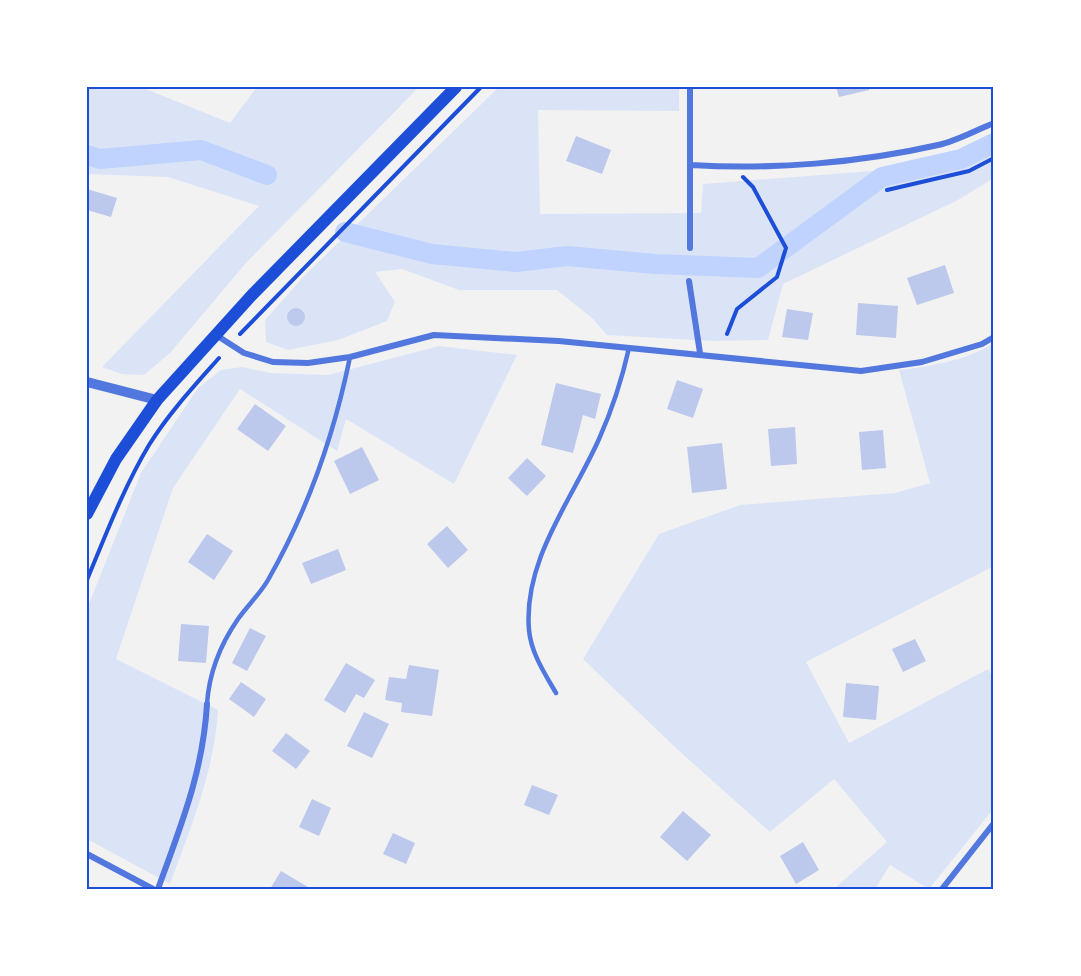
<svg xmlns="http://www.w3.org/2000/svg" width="1081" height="976" font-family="'Fira Sans',sans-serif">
  <rect width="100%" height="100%" fill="#f2f2f2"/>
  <path fill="#dbe4f7" d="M 87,87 L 141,87 L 230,123 L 257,87 L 419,87 L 246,263 L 170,353 L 144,375 L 122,374 L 102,367 L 259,206 L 168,177 L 87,174 Z
    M 499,87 L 679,87 L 679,111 L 538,110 L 540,214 L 701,213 L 703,184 L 962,164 L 994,147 L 994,178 L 958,200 L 783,284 L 768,340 L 712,341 L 607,335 L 593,319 L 557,290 L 459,290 L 402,269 L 375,272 L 395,302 L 387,321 L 338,340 L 288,350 L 266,342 L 265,320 L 305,275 Z
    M 994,343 L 994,566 L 806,662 L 849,743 L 988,669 L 994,680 L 994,808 L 929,889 L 890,865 L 875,889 L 834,889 L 887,842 L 834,779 L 770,832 L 677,749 L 583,659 L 659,534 L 740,505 L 895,493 L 930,483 L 899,370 C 930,367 967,360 994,343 Z
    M 439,346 L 517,355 L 454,484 L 346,419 L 337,451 L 240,389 L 173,488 L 116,659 L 218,710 C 214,772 191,827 170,884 L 87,839 L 87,609 L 141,473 L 198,388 L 221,370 L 242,367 L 271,373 L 328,375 Z"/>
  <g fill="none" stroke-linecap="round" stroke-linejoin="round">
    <path stroke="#bfd3fe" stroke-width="20" d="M 87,155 L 100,159 L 201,150 L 267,175
      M 345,232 L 432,254 L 516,262 L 567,256 L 655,264 L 758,268 L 882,177 L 961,159 L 994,143"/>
  </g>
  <path fill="#bdc9ec" d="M 836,87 L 869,87 L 869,90 L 839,97 Z
    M 576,136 L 611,150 L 602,174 L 566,161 Z
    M 87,189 L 117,198 L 111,217 L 87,210 Z
    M 945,265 L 954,293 L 917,305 L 907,278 Z
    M 858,303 L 898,306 L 896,338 L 856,335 Z
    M287 317a9 9 0 1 1 18 0a9 9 0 1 1-18 0Z
    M 787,309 L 813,313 L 808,340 L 782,337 Z
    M 677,380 L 703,389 L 693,418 L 667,409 Z
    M 556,383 L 601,394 L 595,419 L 583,415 L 573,453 L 541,445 Z
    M 255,404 L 286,426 L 268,451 L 237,429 Z
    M 795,427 L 797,464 L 771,466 L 768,429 Z
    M 883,430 L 886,468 L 862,470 L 859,432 Z
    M 722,443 L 727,489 L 692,493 L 687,447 Z
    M 362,447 L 379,480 L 350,494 L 334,461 Z
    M 527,458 L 546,476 L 527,496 L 508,478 Z
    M 447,526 L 468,550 L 448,568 L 427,544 Z
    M 207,534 L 233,551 L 214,580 L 188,562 Z
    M 338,549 L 346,570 L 311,584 L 302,563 Z
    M 181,624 L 209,626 L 206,663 L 178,661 Z
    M 250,628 L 266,636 L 247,671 L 232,663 Z
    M 915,639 L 926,661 L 903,672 L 892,649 Z
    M 346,663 L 375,680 L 364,698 L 356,694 L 345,713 L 324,700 Z
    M 409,665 L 439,670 L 432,716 L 401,712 L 402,703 L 385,700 L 389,677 L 406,679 Z
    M 241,682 L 266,699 L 254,717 L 229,699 Z
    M 846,683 L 879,686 L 876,720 L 843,717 Z
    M 364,712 L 389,724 L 372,758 L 347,746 Z
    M 286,733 L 310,751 L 296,769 L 272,751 Z
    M 532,785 L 558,795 L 549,815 L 524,805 Z
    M 312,799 L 331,808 L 319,836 L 299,827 Z
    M 683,811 L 711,835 L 687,861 L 660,837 Z
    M 393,833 L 415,843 L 406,864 L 383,854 Z
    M 803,842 L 819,870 L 796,884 L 780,856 Z
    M 281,871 L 308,887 L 307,889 L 270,889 Z"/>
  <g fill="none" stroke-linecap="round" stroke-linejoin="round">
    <path stroke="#1d4ed8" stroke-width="4" d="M 887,190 L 969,171 L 994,158
      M 240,334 L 481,87
      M 727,334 L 737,309 L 777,277 L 786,248 L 753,187 L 743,177
      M 87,580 C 106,534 124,487 149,445 C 169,413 195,385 219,358"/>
    <path stroke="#5277de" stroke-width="4.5" d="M 556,693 C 545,674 531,653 529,630 C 523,560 572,500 599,439 C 612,410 622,379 629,348
      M 207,704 C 209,673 220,645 238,619 C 247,606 260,594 268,580 C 308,510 334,435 350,357"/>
    <path stroke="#5277de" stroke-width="6" d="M 691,165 C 772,170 859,163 938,145 C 957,141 976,130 994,123
      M 690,248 L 690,87
      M 689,281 L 700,353
      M 216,335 L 244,353 L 273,362 L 308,363 L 350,357 L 434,335 L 559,341 L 861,371 L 922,362 L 982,344 L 994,337
      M 87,854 L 153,889
      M 158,889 C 181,825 203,772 207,704
      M 942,889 L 994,823"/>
    <path stroke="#5277de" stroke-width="10" d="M 87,382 L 157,400"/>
    <path stroke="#1d4ed8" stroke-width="12" d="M 87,514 L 116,459 L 157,400 L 251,296 L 456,87"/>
  </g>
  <rect width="1081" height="976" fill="none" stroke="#ffffff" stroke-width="177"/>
  <rect x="88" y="88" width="904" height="800" fill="none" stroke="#1d4ed8" stroke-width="2"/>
</svg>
